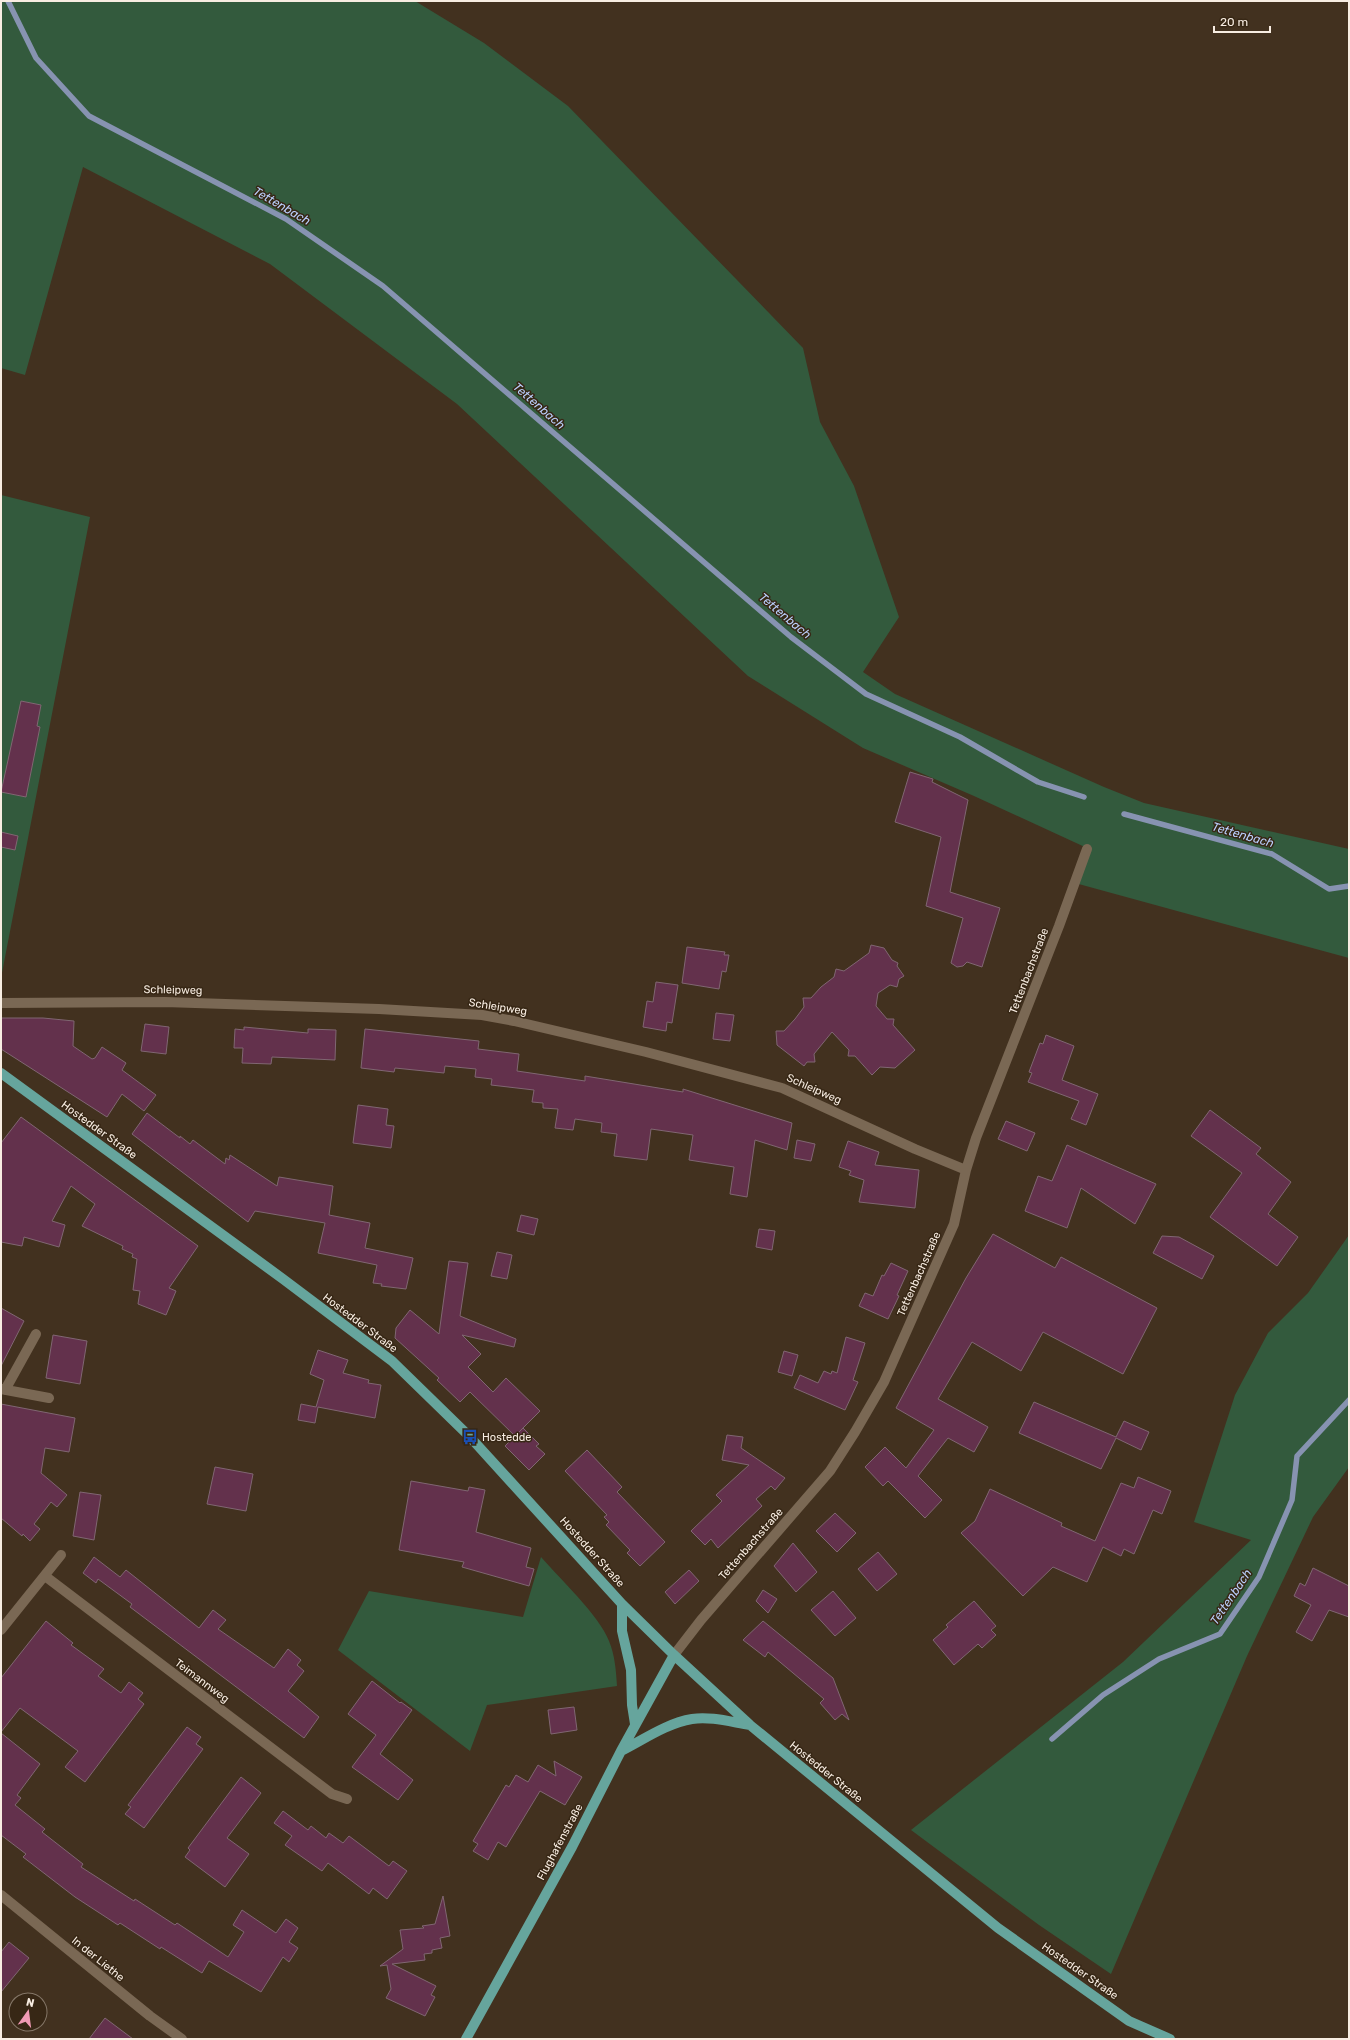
<svg xmlns="http://www.w3.org/2000/svg" width="1350" height="2040" font-family="Rubik,sans-serif">
  <rect width="100%" height="100%" fill="#42311f"/>
  <path fill="#335a3d" d="M 1,1 L 415,1 L 484,43 L 568,106 L 803,348 L 820,422 L 854,486 L 899,617 L 863,672 L 895,694 L 1104,787 L 1144,803 L 1349,849 L 1349,958 L 1075,883 L 1087,848 L 974,796 L 863,748 L 748,676 L 457,404 L 270,264 L 83,167 L 25,375 L 1,368 Z
    M 1,495 L 90,517 L 1,978 Z
    M 1349,1235 L 1349,1467 L 1313,1517 L 1247,1656 L 1111,1974 L 1039,1925 L 911,1830 L 1123,1662 L 1251,1540 L 1194,1522 L 1235,1395 L 1268,1333 L 1308,1293 Z
    M 541,1557 C 560,1579 599,1615 609,1641 C 615,1656 616,1670 617,1686 L 487,1705 L 470,1751 L 338,1650 L 369,1591 L 523,1617 Z"/>
  <g fill="none" stroke-linecap="round" stroke-linejoin="round">
    <path stroke="#8793b1" stroke-width="5.5" d="M 8,1 L 36,58 L 89,116 L 286,219 L 383,286 L 791,637 L 866,694 L 960,737 L 1038,782 L 1084,797
      M 1124,814 L 1272,854 L 1329,889 L 1349,886
      M 1052,1739 L 1103,1695 L 1159,1659 L 1220,1634 L 1259,1577 L 1292,1500 L 1297,1456 L 1349,1400"/>
  </g>
  <path fill="#63314c" stroke="#806672" d="M 21,701 L 41,705 L 37,726 L 40,727 L 26,797 L 1,792 Z
    M 910,772 L 933,779 L 932,782 L 968,800 L 950,892 L 1000,908 L 982,967 L 967,962 L 963,966 L 957,967 L 951,963 L 963,918 L 926,906 L 941,837 L 895,822 Z
    M 1,832 L 18,836 L 15,850 L 1,847 Z
    M 871,945 L 884,948 L 892,960 L 898,963 L 897,966 L 904,976 L 899,979 L 897,987 L 890,985 L 878,993 L 876,1006 L 887,1019 L 894,1019 L 893,1025 L 915,1050 L 895,1068 L 880,1067 L 872,1075 L 855,1056 L 848,1056 L 849,1050 L 832,1032 L 814,1054 L 815,1062 L 807,1062 L 804,1066 L 777,1045 L 776,1031 L 784,1031 L 795,1019 L 804,1007 L 803,998 L 811,998 L 821,987 L 834,977 L 836,969 L 844,971 L 869,953 Z
    M 687,947 L 725,952 L 724,955 L 729,955 L 726,972 L 722,971 L 719,989 L 682,983 Z
    M 656,982 L 678,985 L 672,1023 L 667,1022 L 666,1031 L 643,1027 L 647,1001 L 653,1002 Z
    M 716,1013 L 734,1015 L 730,1041 L 713,1039 Z
    M 1,1018 L 43,1018 L 74,1021 L 73,1046 L 92,1059 L 95,1058 L 102,1047 L 126,1063 L 122,1070 L 156,1095 L 144,1111 L 122,1094 L 107,1117 L 1,1049 Z
    M 145,1024 L 169,1027 L 166,1054 L 141,1051 Z
    M 244,1027 L 308,1033 L 308,1029 L 336,1030 L 335,1060 L 272,1057 L 271,1064 L 242,1063 L 243,1048 L 234,1048 L 235,1029 L 244,1030 Z
    M 365,1029 L 479,1041 L 478,1049 L 519,1054 L 517,1071 L 585,1081 L 585,1076 L 683,1092 L 683,1089 L 792,1123 L 787,1150 L 755,1140 L 747,1197 L 730,1194 L 734,1167 L 689,1160 L 693,1135 L 651,1129 L 647,1160 L 614,1156 L 617,1134 L 601,1132 L 602,1123 L 575,1119 L 573,1130 L 555,1128 L 558,1109 L 543,1108 L 543,1103 L 532,1102 L 534,1090 L 491,1085 L 492,1079 L 475,1077 L 476,1069 L 445,1066 L 444,1073 L 395,1068 L 394,1072 L 361,1068 Z
    M 1046,1035 L 1074,1046 L 1062,1080 L 1098,1094 L 1086,1125 L 1071,1119 L 1079,1101 L 1028,1082 L 1032,1073 L 1029,1072 L 1040,1043 L 1043,1044 Z
    M 358,1105 L 388,1109 L 386,1125 L 394,1126 L 391,1148 L 353,1143 Z
    M 1210,1110 L 1261,1148 L 1256,1154 L 1291,1182 L 1268,1214 L 1298,1237 L 1277,1266 L 1210,1217 L 1242,1173 L 1191,1136 Z
    M 147,1113 L 180,1138 L 180,1136 L 190,1144 L 193,1140 L 225,1164 L 226,1158 L 229,1160 L 230,1155 L 277,1186 L 279,1177 L 333,1186 L 329,1215 L 370,1223 L 365,1248 L 413,1258 L 406,1289 L 381,1286 L 382,1284 L 373,1283 L 377,1265 L 318,1253 L 325,1223 L 255,1211 L 248,1222 L 132,1134 Z
    M 21,1117 L 198,1246 L 169,1288 L 176,1291 L 166,1315 L 138,1304 L 140,1291 L 133,1290 L 137,1259 L 132,1257 L 133,1254 L 122,1249 L 123,1246 L 82,1226 L 95,1204 L 71,1186 L 52,1221 L 65,1225 L 59,1247 L 24,1237 L 22,1246 L 1,1242 L 1,1143 Z
    M 1006,1121 L 1035,1133 L 1027,1151 L 998,1139 Z
    M 797,1140 L 815,1144 L 811,1161 L 794,1158 Z
    M 848,1141 L 879,1152 L 875,1165 L 919,1170 L 915,1208 L 859,1202 L 864,1180 L 849,1175 L 851,1171 L 839,1167 Z
    M 1067,1145 L 1156,1184 L 1135,1224 L 1081,1188 L 1067,1228 L 1025,1211 L 1038,1176 L 1052,1181 Z
    M 521,1215 L 538,1219 L 534,1235 L 517,1231 Z
    M 759,1229 L 775,1231 L 772,1250 L 756,1247 Z
    M 993,1234 L 1055,1268 L 1061,1257 L 1157,1308 L 1123,1374 L 1043,1332 L 1021,1371 L 972,1342 L 938,1399 L 988,1427 L 974,1452 L 948,1438 L 918,1476 L 942,1500 L 925,1518 L 888,1481 L 883,1486 L 865,1467 L 885,1447 L 906,1468 L 934,1430 L 896,1408 L 966,1278 Z
    M 1162,1236 L 1179,1237 L 1214,1256 L 1202,1279 L 1153,1253 Z
    M 497,1252 L 512,1255 L 507,1279 L 491,1276 Z
    M 449,1261 L 468,1263 L 460,1316 L 516,1339 L 514,1347 L 462,1335 L 481,1354 L 468,1367 L 493,1392 L 506,1378 L 540,1411 L 515,1436 L 470,1392 L 460,1402 L 437,1380 L 439,1378 L 395,1338 L 396,1328 L 410,1310 L 439,1334 Z
    M 891,1263 L 908,1271 L 897,1295 L 899,1296 L 888,1319 L 859,1306 L 865,1293 L 873,1296 L 882,1275 L 884,1276 Z
    M 1,1308 L 24,1321 L 1,1366 Z
    M 53,1335 L 87,1341 L 80,1384 L 46,1378 Z
    M 846,1337 L 865,1343 L 853,1380 L 858,1382 L 845,1410 L 794,1388 L 800,1375 L 818,1383 L 824,1371 L 831,1374 L 832,1371 L 837,1373 Z
    M 318,1350 L 348,1360 L 343,1373 L 369,1380 L 368,1383 L 381,1385 L 375,1418 L 318,1407 L 315,1423 L 298,1420 L 301,1404 L 316,1407 L 324,1380 L 310,1374 Z
    M 784,1351 L 798,1355 L 792,1376 L 778,1372 Z
    M 1034,1402 L 1116,1437 L 1124,1421 L 1149,1432 L 1141,1450 L 1116,1438 L 1101,1469 L 1019,1433 Z
    M 1,1404 L 75,1418 L 69,1452 L 45,1448 L 41,1473 L 67,1495 L 57,1507 L 51,1502 L 34,1524 L 40,1529 L 30,1541 L 23,1534 L 22,1536 L 1,1518 Z
    M 523,1428 L 539,1444 L 536,1446 L 545,1454 L 529,1470 L 505,1446 Z
    M 727,1435 L 743,1437 L 741,1448 L 785,1478 L 775,1490 L 771,1486 L 756,1499 L 762,1506 L 718,1548 L 711,1539 L 705,1545 L 691,1531 L 722,1501 L 716,1495 L 749,1465 L 722,1460 Z
    M 587,1450 L 622,1487 L 617,1492 L 665,1542 L 640,1566 L 627,1553 L 630,1550 L 606,1525 L 609,1522 L 604,1517 L 607,1515 L 565,1471 Z
    M 215,1467 L 253,1474 L 246,1511 L 207,1504 Z
    M 1138,1477 L 1171,1491 L 1162,1514 L 1153,1510 L 1134,1554 L 1124,1549 L 1121,1556 L 1103,1547 L 1087,1582 L 1053,1567 L 1023,1596 L 961,1533 L 975,1521 L 990,1489 L 1062,1523 L 1061,1526 L 1095,1541 L 1121,1483 L 1134,1488 Z
    M 411,1481 L 468,1491 L 469,1487 L 485,1490 L 476,1532 L 531,1548 L 526,1567 L 534,1569 L 529,1586 L 462,1567 L 464,1562 L 399,1550 Z
    M 80,1492 L 101,1495 L 94,1540 L 73,1536 Z
    M 835,1513 L 856,1533 L 837,1552 L 816,1531 Z
    M 793,1543 L 817,1572 L 796,1592 L 774,1566 Z
    M 878,1552 L 897,1574 L 877,1591 L 858,1569 Z
    M 94,1557 L 120,1577 L 126,1570 L 199,1628 L 213,1610 L 226,1620 L 218,1629 L 274,1668 L 288,1649 L 301,1660 L 297,1665 L 304,1671 L 288,1691 L 319,1717 L 304,1738 L 130,1607 L 132,1604 L 98,1579 L 96,1583 L 83,1573 Z
    M 1313,1568 L 1349,1586 L 1349,1617 L 1329,1610 L 1312,1641 L 1296,1632 L 1311,1605 L 1294,1596 L 1300,1583 L 1305,1586 Z
    M 689,1570 L 699,1581 L 675,1604 L 665,1592 Z
    M 763,1590 L 777,1599 L 768,1613 L 756,1601 Z
    M 833,1591 L 856,1618 L 835,1636 L 811,1610 Z
    M 974,1601 L 996,1626 L 991,1630 L 996,1635 L 982,1648 L 978,1644 L 954,1665 L 933,1640 L 948,1627 L 946,1625 Z
    M 46,1621 L 73,1643 L 71,1645 L 104,1669 L 98,1676 L 121,1693 L 129,1682 L 143,1693 L 138,1699 L 144,1704 L 85,1782 L 65,1767 L 78,1751 L 20,1708 L 1,1732 L 1,1678 Z
    M 763,1621 L 833,1678 L 849,1720 L 842,1714 L 835,1720 L 820,1703 L 824,1699 L 768,1652 L 765,1657 L 743,1640 Z
    M 372,1681 L 400,1703 L 401,1702 L 412,1710 L 380,1754 L 413,1780 L 398,1800 L 352,1767 L 376,1735 L 348,1714 Z
    M 574,1707 L 577,1730 L 551,1734 L 548,1710 Z
    M 187,1727 L 201,1737 L 196,1744 L 203,1749 L 144,1828 L 125,1814 L 131,1807 L 128,1805 Z
    M 1,1733 L 40,1764 L 17,1795 L 21,1798 L 15,1805 L 45,1829 L 42,1832 L 83,1864 L 81,1867 L 134,1901 L 135,1899 L 175,1925 L 177,1923 L 228,1957 L 244,1932 L 233,1925 L 242,1910 L 276,1933 L 286,1919 L 298,1928 L 289,1942 L 298,1948 L 289,1962 L 283,1957 L 261,1992 L 209,1961 L 202,1973 L 161,1947 L 160,1949 L 120,1923 L 118,1925 L 75,1897 L 23,1857 L 26,1854 L 1,1835 Z
    M 554,1761 L 582,1777 L 565,1805 L 540,1791 L 506,1847 L 498,1842 L 488,1860 L 473,1851 L 478,1844 L 473,1841 L 506,1785 L 509,1787 L 516,1775 L 528,1782 L 538,1765 L 556,1776 Z
    M 241,1777 L 261,1793 L 227,1838 L 249,1854 L 225,1887 L 185,1857 L 190,1850 L 188,1848 Z
    M 283,1811 L 308,1830 L 311,1826 L 326,1838 L 329,1833 L 343,1843 L 349,1836 L 389,1866 L 393,1861 L 407,1871 L 387,1899 L 373,1888 L 369,1894 L 328,1863 L 322,1871 L 285,1845 L 292,1836 L 274,1823 Z
    M 443,1896 L 450,1936 L 440,1938 L 442,1948 L 432,1950 L 432,1953 L 424,1954 L 425,1960 L 392,1964 L 436,1986 L 431,1995 L 435,1997 L 425,2016 L 386,1998 L 391,1989 L 387,1965 L 380,1966 L 403,1949 L 400,1930 L 424,1928 L 422,1926 L 435,1924 Z
    M 9,1942 L 29,1958 L 1,1992 L 1,1952 Z
    M 105,2018 L 133,2039 L 89,2039 Z"/>
  <g fill="none" stroke-linecap="round" stroke-linejoin="round">
    <path stroke="#7a6854" stroke-width="10" d="M 1,1003 L 165,1002 L 379,1009 L 482,1015 L 514,1021 L 646,1052 L 782,1088 L 915,1149 L 966,1170
      M 1,1389 L 49,1398
      M 5,1390 L 36,1334
      M 45,1576 L 332,1794 L 347,1799
      M 1,1630 L 61,1555
      M 674,1655 L 701,1620 L 830,1471 L 855,1432 L 884,1382 L 954,1224 L 966,1170 L 976,1138 L 1059,926 L 1087,849
      M 1,1895 L 150,2016 L 182,2039"/>
    <path stroke="#66a59d" stroke-width="10" d="M 1,1073 L 283,1279 L 392,1361 L 470,1437 L 622,1604 L 674,1655 L 750,1725 L 998,1928 L 1129,2021 L 1170,2039
      M 622,1604 L 622,1631 L 631,1670 L 632,1705 L 635,1724
      M 621,1751 C 643,1740 667,1723 692,1719 C 710,1716 731,1722 750,1725
      M 466,2039 L 572,1847 L 621,1751 L 674,1655"/>
  </g>
  <defs>
    <symbol id="bus-bare" viewBox="-9 -9 18 18"><path d="M-5-6H5V4H4V6H2V4H-2V6H-4V4H-5ZM-3.5-4V0h7V-4ZM-3.5 1.2v1.5H-2V1.2ZM2 1.2v1.5H3.5V1.2Z" fill="#1a4fb4" stroke="#372715" stroke-width="2.5" paint-order="stroke"/></symbol>
  </defs>
  <g fill-rule="evenodd">
    <use href="#bus-bare" x="459" y="1426" width="22" height="22"/>
  </g>
  <g text-anchor="middle" dominant-baseline="central" stroke-width="3" stroke-linejoin="round" paint-order="stroke">
    <g font-size="11" fill="#f8ede2" stroke="#372715">
      <text transform="translate(1029 971) rotate(-69)">Tettenbachstraße</text>
      <text transform="translate(173 990) rotate(1)">Schleipweg</text>
      <text transform="translate(498 1007) rotate(9)">Schleipweg</text>
      <text transform="translate(814 1089) rotate(24)">Schleipweg</text>
      <text transform="translate(99 1130) rotate(36)">Hostedder Straße</text>
      <text transform="translate(919 1274) rotate(-66)">Tettenbachstraße</text>
      <text transform="translate(360 1323) rotate(37)">Hostedder Straße</text>
      <text transform="translate(751 1544) rotate(-49)">Tettenbachstraße</text>
      <text transform="translate(592 1552) rotate(48)">Hostedder Straße</text>
      <text transform="translate(202 1681) rotate(37)">Teimannweg</text>
      <text transform="translate(826 1772) rotate(39)">Hostedder Straße</text>
      <text transform="translate(560 1842) rotate(-62)">Flughafenstraße</text>
      <text transform="translate(98 1959) rotate(39)">In der Liethe</text>
      <text transform="translate(1080 1971) rotate(35)">Hostedder Straße</text>
    </g>
    <g font-size="11" fill="#f8ede2" stroke="#372715" text-anchor="start">
      <text x="482" y="1437">Hostedde</text>
    </g>
    <g font-size="12" font-style="italic" fill="#bad0fc" stroke="#372715">
      <text transform="translate(282 206) rotate(30)">Tettenbach</text>
      <text transform="translate(539 406) rotate(41)">Tettenbach</text>
      <text transform="translate(785 616) rotate(40)">Tettenbach</text>
      <text transform="translate(1243 835) rotate(16)">Tettenbach</text>
      <text transform="translate(1231 1597) rotate(-56)">Tettenbach</text>
    </g>
  </g>
  <rect width="1350" height="2040" fill="none" stroke="#f8ede2" stroke-width="4"/>
  <g transform="translate(28 2012) rotate(14)"><circle r="19" fill="#372715" stroke="#847667"/>
  <path d="M0-3L7 15L0 10L-7 15Z" fill="#f09ab4"/>
  <text y="-6" font-size="11" font-weight="bold" text-anchor="middle" fill="#f8ede2">N</text>
  </g>
  <path d="M1214 26v6h56v-6" fill="none" stroke="#f8ede2" stroke-width="2"/>
  <text x="1220" y="26" font-size="12" fill="#f8ede2" stroke="#372715" stroke-width="3" paint-order="stroke">20 m</text>
</svg>
